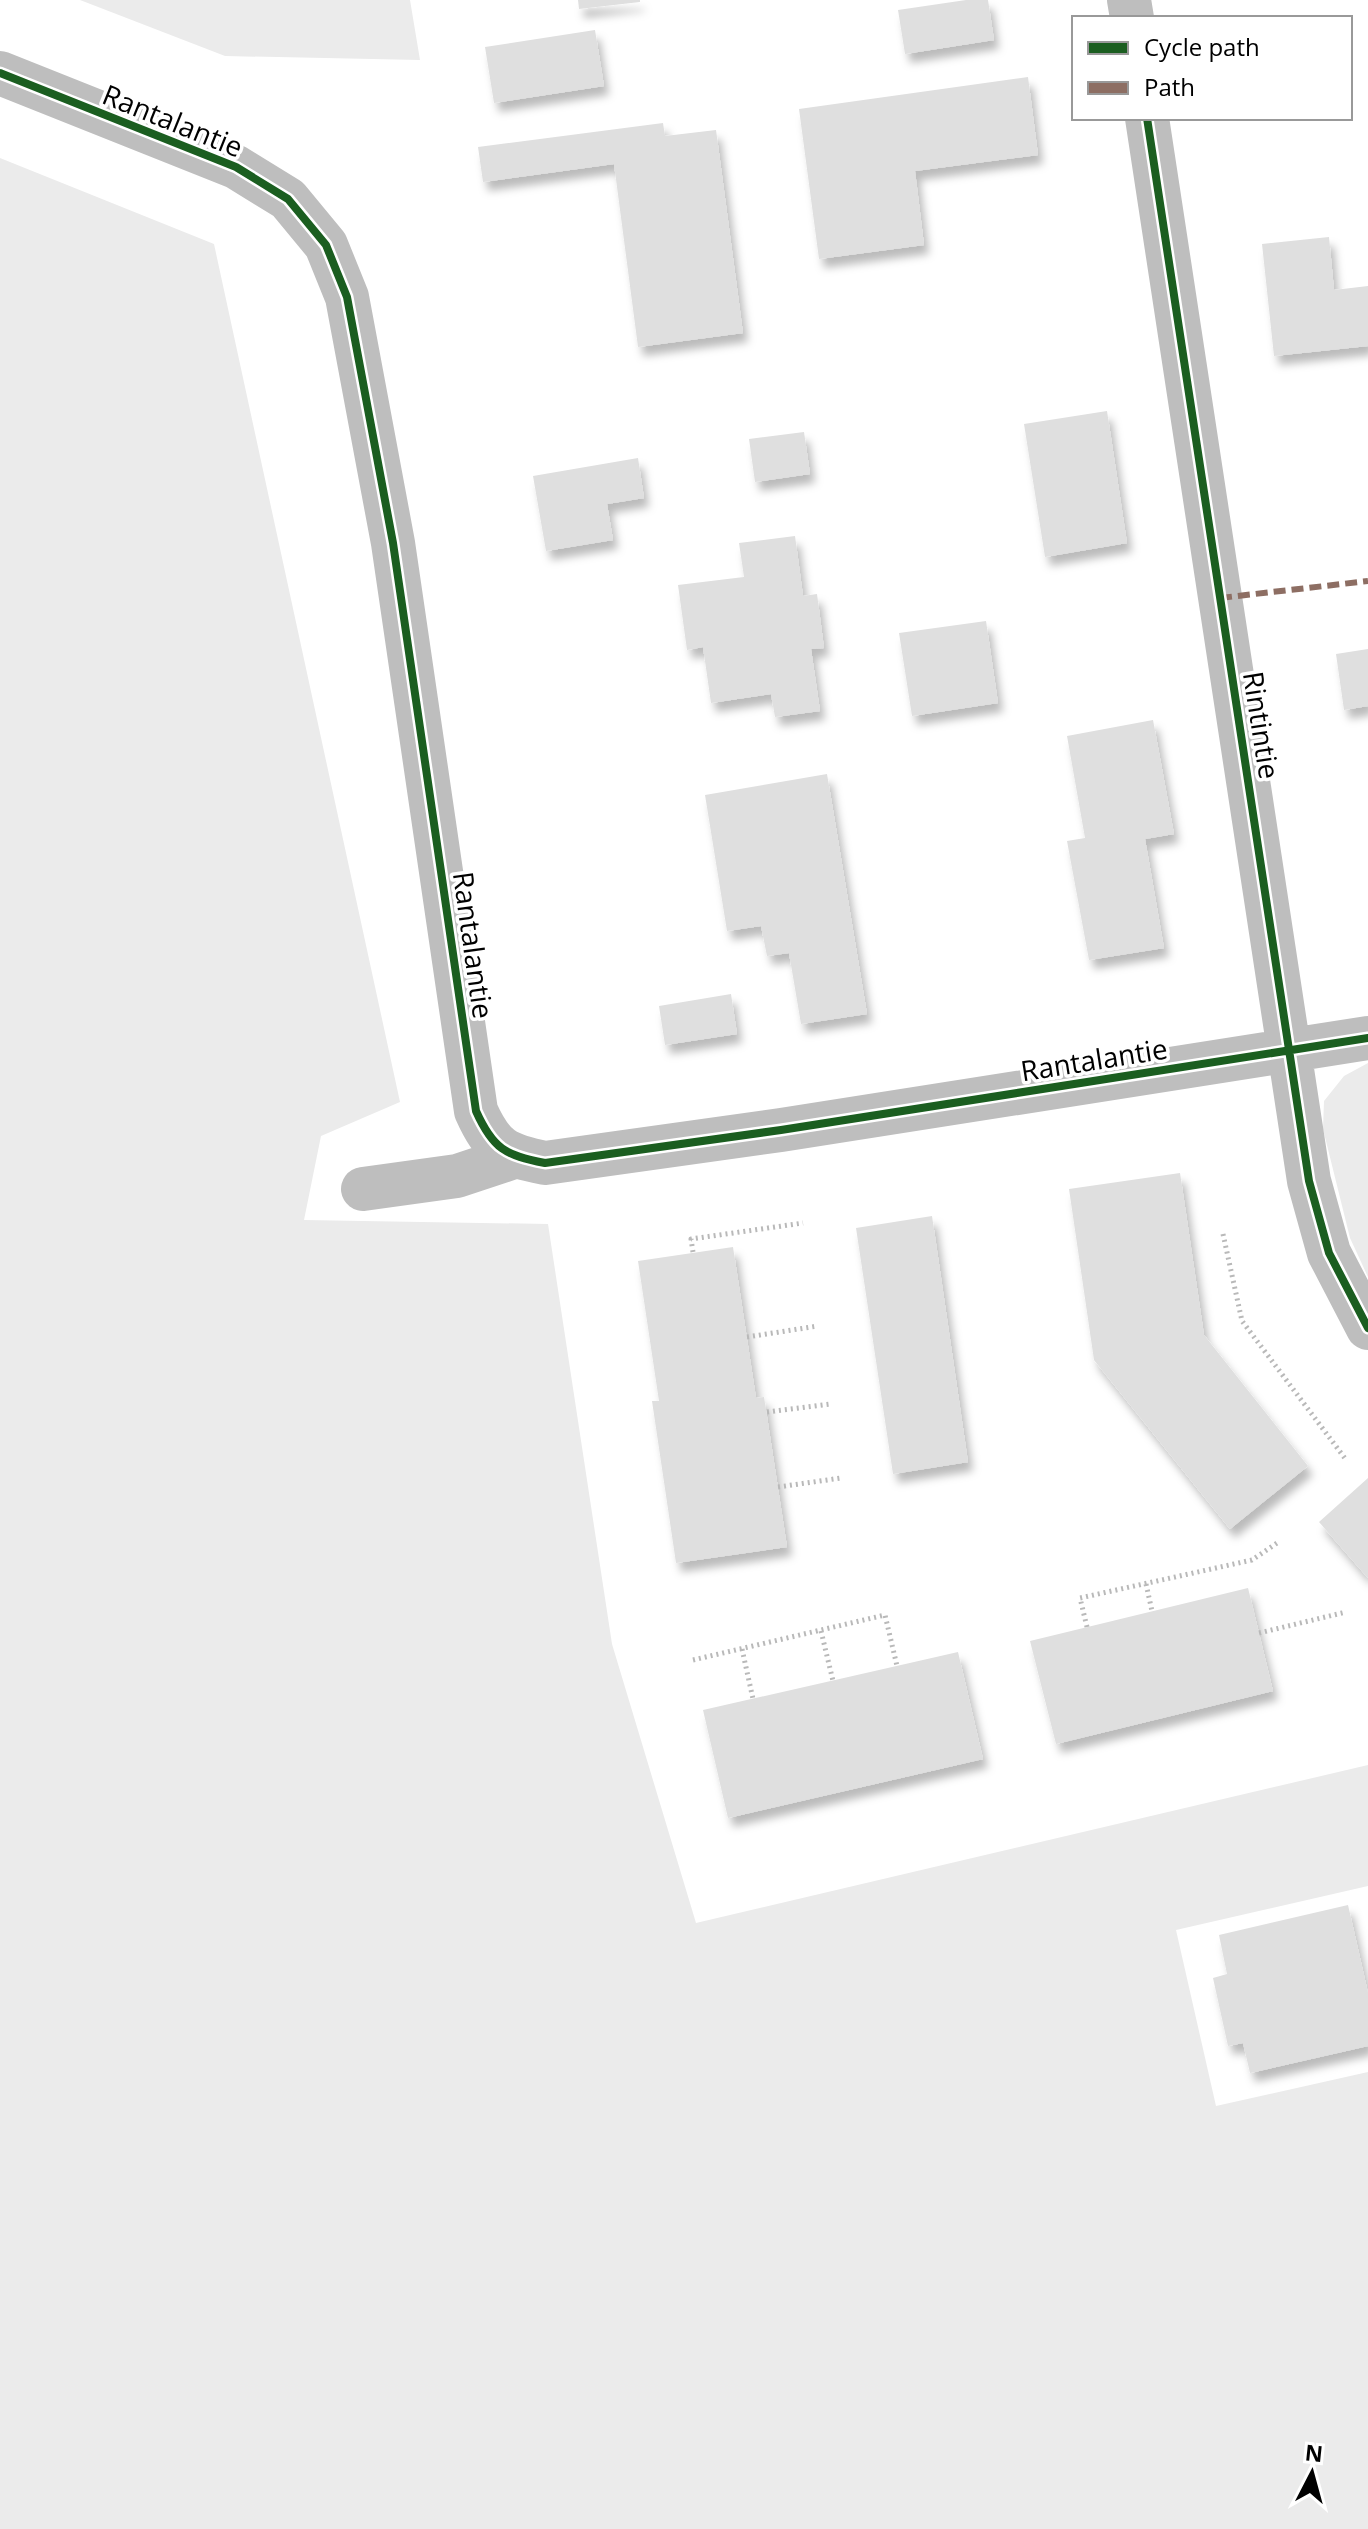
<svg xmlns="http://www.w3.org/2000/svg" width="1368" height="2529" font-family="'Open Sans',sans-serif">
  <defs>
    <filter id="shadow"><feDropShadow dx="5" dy="9" stdDeviation="4" flood-color="#0004"/></filter>
  </defs>
  <rect width="100%" height="100%" fill="#fff"/>
  <path fill="#ebebeb" d="M 80,0 L 410,0 L 420,60 L 225,56 Z
    M 0,158 L 214,244 L 400,1102 L 321,1136 L 304,1220 L 548,1224 L 612,1644 L 696,1923 L 1368,1765 L 1368,1886 L 1176,1930 L 1216,2106 L 1368,2072 L 1368,2529 L 0,2529 Z
    M 1368,1063 L 1368,1277 L 1350,1238 L 1323,1129 L 1324,1101 L 1344,1076 Z"/>
  <path fill="#dfdfdf" filter="url(#shadow)" d="M 578,0 L 640,0 L 640,2 L 579,9 Z
    M 966,0 L 988,0 L 994,40 L 905,54 L 898,10 Z
    M 595,30 L 604,86 L 494,103 L 485,47 Z
    M 1028,77 L 1038,155 L 915,171 L 924,245 L 819,259 L 799,109 Z
    M 663,123 L 665,136 L 716,130 L 743,333 L 638,347 L 614,164 L 483,182 L 478,147 Z
    M 1329,237 L 1334,290 L 1368,286 L 1368,346 L 1274,356 L 1262,244 Z
    M 1107,411 L 1127,543 L 1045,557 L 1024,424 Z
    M 804,432 L 810,474 L 755,482 L 749,439 Z
    M 638,458 L 644,498 L 607,504 L 613,540 L 546,551 L 533,476 Z
    M 795,536 L 803,596 L 817,594 L 824,648 L 811,649 L 820,711 L 775,717 L 771,694 L 711,703 L 703,647 L 687,650 L 678,585 L 744,577 L 739,543 Z
    M 986,621 L 998,703 L 912,716 L 899,633 Z
    M 1368,649 L 1368,706 L 1344,710 L 1336,654 Z
    M 1153,720 L 1174,834 L 1145,839 L 1164,948 L 1089,960 L 1067,841 L 1085,838 L 1067,736 Z
    M 827,774 L 867,1014 L 801,1024 L 789,953 L 767,956 L 761,926 L 727,931 L 705,795 Z
    M 731,994 L 737,1034 L 665,1045 L 659,1006 Z
    M 1180,1173 L 1204,1335 L 1308,1466 L 1230,1529 L 1094,1360 L 1069,1189 Z
    M 932,1216 L 968,1462 L 893,1474 L 856,1228 Z
    M 733,1247 L 756,1398 L 764,1397 L 787,1547 L 676,1563 L 652,1401 L 659,1401 L 638,1261 Z
    M 1368,1478 L 1368,1578 L 1319,1522 Z
    M 1248,1588 L 1273,1691 L 1056,1744 L 1030,1641 Z
    M 958,1652 L 983,1759 L 728,1818 L 703,1710 Z
    M 1348,1905 L 1368,1993 L 1368,2046 L 1250,2073 L 1243,2043 L 1228,2046 L 1213,1978 L 1227,1974 L 1219,1935 Z"/>
  <g fill="none" stroke-linecap="round" stroke-linejoin="round">
    <path stroke="#b9b9b9" stroke-width="5" stroke-dasharray="2 4" stroke-linecap="butt" d="M 1223,1234 L 1242,1321 L 1347,1461
      M 693,1252 L 691,1239 L 803,1223
      M 747,1337 L 818,1326
      M 767,1412 L 830,1404
      M 778,1487 L 841,1478
      M 1146,1584 L 1152,1611
      M 1087,1627 L 1080,1598 L 1252,1560 L 1280,1541
      M 821,1631 L 833,1681
      M 1259,1633 L 1346,1612
      M 742,1649 L 753,1699
      M 693,1660 L 885,1615 L 897,1666"/>
    <path stroke="#bebebe" stroke-width="44" d="M 1129,0 L 1132,18
      M 0,73 L 236,167 L 288,199 L 326,245 L 347,297 L 393,543 L 476,1111 C 493,1149 505,1155 545,1163 L 781,1130 L 1368,1038
      M 1147,118 L 1309,1181 L 1329,1253 L 1368,1328
      M 363,1189 L 457,1176 L 514,1157"/>
    <path stroke="#8d6e63" stroke-width="6" stroke-dasharray="12 6" stroke-linecap="butt" d="M 1220,598 L 1368,581"/>
    <defs>
      <path id="cycleway" d="M 0,73 L 236,167 L 288,199 L 326,245 L 347,297 L 393,543 L 476,1111 C 493,1149 505,1155 545,1163 L 781,1130 L 1368,1038
        M 1147,118 L 1309,1181 L 1329,1253 L 1368,1328"/>
    </defs>
    <use href="#cycleway" stroke="#fff" stroke-width="13"/>
    <use href="#cycleway" stroke="#1b5e20" stroke-width="8"/>
  </g>
  <g text-anchor="middle" dominant-baseline="central" stroke-width="7" stroke-linejoin="round" paint-order="stroke">
    <g font-size="28" fill="#000" stroke="#fff">
      <text transform="translate(173 120) rotate(22)">Rantalantie</text>
      <text transform="translate(1262 725) rotate(81)">Rintintie</text>
      <text transform="translate(474 945) rotate(82)">Rantalantie</text>
      <text transform="translate(1094 1059) rotate(-9)">Rantalantie</text>
    </g>
  </g>
  <rect x="1072" y="16" width="280" height="104" fill="#ffffff" stroke="#999999" stroke-width="2"/>
  <rect x="1088" y="42" width="40" height="12" fill="#1b5e20" stroke="#999999" stroke-width="2"/>
  <text x="1144" y="56" font-size="24" fill="#000000">Cycle path</text>
  <rect x="1088" y="82" width="40" height="12" fill="#8d6e63" stroke="#999999" stroke-width="2"/>
  <text x="1144" y="96" font-size="24" fill="#000000">Path</text>
  <g transform="translate(1312 2473) rotate(6)" stroke="#ffffff" stroke-width="6" paint-order="stroke">
  <path d="M0-6L14 30L0 20L-14 30Z" fill="#000000"/>
  <text y="-12" font-size="22" font-weight="bold" text-anchor="middle" fill="#000000">N</text>
  </g>
</svg>
